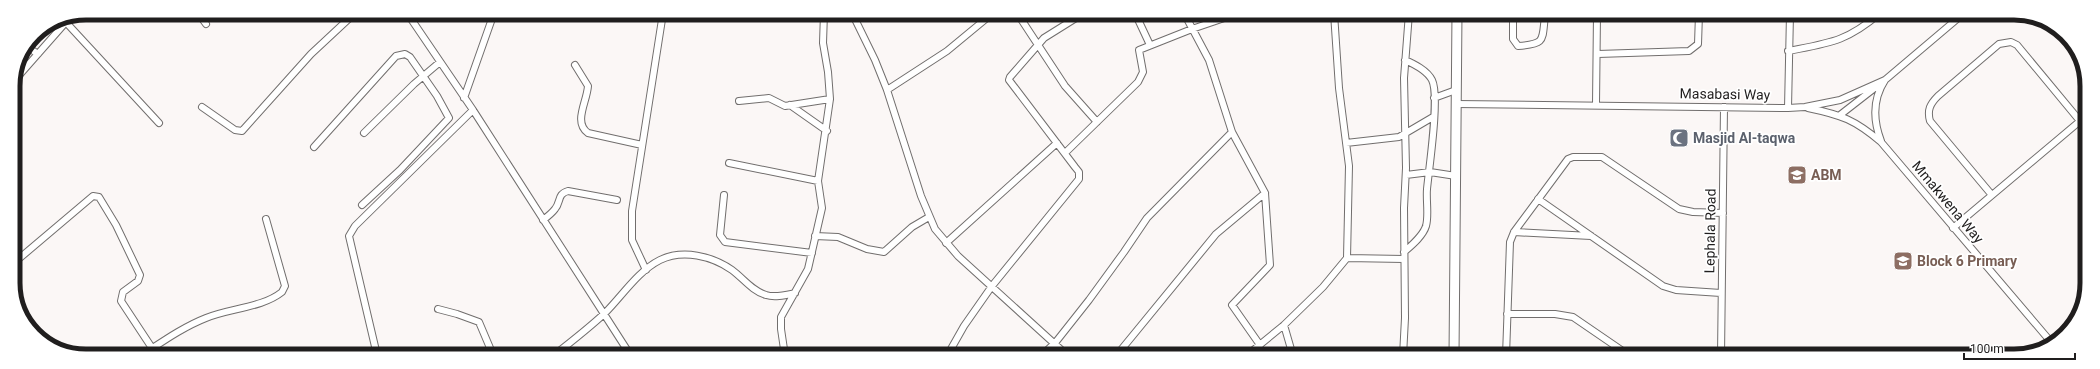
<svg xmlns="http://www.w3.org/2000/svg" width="2100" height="369" font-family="Roboto,sans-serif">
  <rect width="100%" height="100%" fill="#fbf7f6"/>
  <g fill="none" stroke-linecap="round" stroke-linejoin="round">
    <defs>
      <path id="street" d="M 198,13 L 206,24
        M 407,13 L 473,110 L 631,356
        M 852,13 L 875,60 L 887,90 L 921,196 L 935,229 L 958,256 L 1068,356
        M 1017,13 L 1065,86 L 1097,122
        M 1135,13 L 1150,45
        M 1184,13 L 1209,60 L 1232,132 L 1265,193 L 1270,265 L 1232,305 L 1260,345
        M 1513,13 L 1513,39 L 1518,46 C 1546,44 1542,41 1545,15
        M 1513,14 L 1597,16
        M 62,18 L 159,123
        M 26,46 L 38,54
        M 1788,51 C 1829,43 1846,42 1879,14
        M 1598,54 L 1689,51 L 1698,44 L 1699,14
        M 575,65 L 588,86 C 587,102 573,122 588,133 L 642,145
        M 14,81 L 66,22
        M 887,90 L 947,51 L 993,13
        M 464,98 L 494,13
        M 1434,98 L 1456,90
        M 739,101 L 769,98 L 785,106 L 830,99
        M 1456,104 L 1788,108 L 1805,107 L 1840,100 L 1885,80 L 1963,14
        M 1596,104 L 1597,14
        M 790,105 L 827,131
        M 202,107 L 235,130 L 242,131 L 311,54 L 355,13
        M 1788,108 L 1790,14
        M 1808,108 C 1842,115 1855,120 1881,142 L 2051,342
        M 1840,115 L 1876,87
        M 364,133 L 414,84 L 440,62
        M 1881,141 C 1873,120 1872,100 1885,80
        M 1346,143 L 1399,137 L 1433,117
        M 314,147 L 396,56 L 405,54 L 410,57 L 437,96 L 449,118 L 400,170 L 362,205
        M 1065,153 L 1138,82 L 1143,72 L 1139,50 L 1192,29 L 1239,13
        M 729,163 L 818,181
        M 1406,175 L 1430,172 L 1456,176
        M 1991,194 L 1930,121 C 1927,110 1930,104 1938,96 L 1999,44 L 2011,42 L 2017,45 L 2080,121
        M 724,195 L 720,235 L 725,242 L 812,253
        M 1538,199 L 1663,286 L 1676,290 L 1721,293
        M 543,220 C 547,217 552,213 555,209 C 561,202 557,194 568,191 L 617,200
        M 1953,228 L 2086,116
        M 1514,232 L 1591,236
        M 815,236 L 838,237 L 867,249 L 884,252 L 912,227 L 929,217
        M 946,243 L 1057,143
        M 1404,252 C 1412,245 1423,236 1426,226 C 1429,215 1426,201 1427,189 C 1429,168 1440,96 1432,80 C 1427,70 1414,64 1405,60
        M 1347,258 L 1404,259
        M 15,262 L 93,196 L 99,197 L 116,225 L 140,275 L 138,281 L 123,292 L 121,301 L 152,348 L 160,355
        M 646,270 L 632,240 L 632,211 L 663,13
        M 438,309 L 457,314 L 479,322 L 493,355
        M 1507,314 L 1555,314 L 1573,317 L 1630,356
        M 1284,325 L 1293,356
        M 142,355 C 162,342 183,327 206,318 C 230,308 262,308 282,292 L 285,286 L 266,219
        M 377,355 L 349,236 L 355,226 L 473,110
        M 553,356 C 571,342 589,328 605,313 C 622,296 638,271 660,260 C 683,249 712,256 732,270 C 743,278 752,291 766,295 C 775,298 786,295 795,293
        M 785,356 L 781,329 L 781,317 L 808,269 L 822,208 L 818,181 L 830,99 L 828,72 L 823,43 L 824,13
        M 947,356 L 964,326 L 992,286 L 1079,179 L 1079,172 L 1075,167 L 1009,80 L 1010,77 L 1044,38 L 1084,13
        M 1041,356 L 1055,343 L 1089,300 L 1124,252 L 1147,218 L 1232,132
        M 1116,356 L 1216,234 L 1265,193
        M 1246,356 L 1284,325 L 1323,287 L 1347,258 L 1349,166 L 1339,88 L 1334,13
        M 1403,356 L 1405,318 L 1404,208 L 1406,168 L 1404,78 L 1409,13
        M 1506,356 L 1510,242 L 1514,232 L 1568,159 L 1573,157 L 1602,157 L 1679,209 L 1693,212 L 1723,213
        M 1721,356 L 1724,107"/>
      <path id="secondary" d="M 1454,356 L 1457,13"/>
    </defs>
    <use href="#street" stroke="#716e6d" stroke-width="8"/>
    <use href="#secondary" stroke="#716e6d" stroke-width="11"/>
    <use href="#street" stroke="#fff" stroke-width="6"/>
    <use href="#secondary" stroke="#fff" stroke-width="9"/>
  </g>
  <defs>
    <symbol id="mosque-square" viewBox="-11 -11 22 22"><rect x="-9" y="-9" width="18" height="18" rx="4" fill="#6b7280" stroke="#fff"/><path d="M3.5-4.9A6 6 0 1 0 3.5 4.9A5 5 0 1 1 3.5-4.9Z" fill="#fff"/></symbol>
    <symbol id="university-square" viewBox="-11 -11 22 22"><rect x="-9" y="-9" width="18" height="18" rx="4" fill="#8d6e63" stroke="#fff"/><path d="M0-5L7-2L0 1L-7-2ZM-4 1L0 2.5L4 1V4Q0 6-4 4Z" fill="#fff"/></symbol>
    <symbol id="school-square" viewBox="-11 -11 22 22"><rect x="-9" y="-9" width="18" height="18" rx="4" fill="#8d6e63" stroke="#fff"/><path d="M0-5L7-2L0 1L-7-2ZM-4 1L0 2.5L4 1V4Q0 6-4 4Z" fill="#fff"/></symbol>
  </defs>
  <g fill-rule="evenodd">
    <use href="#mosque-square" x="1668" y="127" width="22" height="22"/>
    <use href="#university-square" x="1786" y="164" width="22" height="22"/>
    <use href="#school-square" x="1892" y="250" width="22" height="22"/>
  </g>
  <g text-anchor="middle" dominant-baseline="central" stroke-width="3.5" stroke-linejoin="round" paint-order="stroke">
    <g font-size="14" fill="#201e1e" stroke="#fff">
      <text transform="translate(1725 94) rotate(1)">Masabasi Way</text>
      <text transform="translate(1948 202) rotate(50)">Mmakwena Way</text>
      <text transform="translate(1710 231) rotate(-89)">Lephala Road</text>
    </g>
    <g font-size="14" font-weight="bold" fill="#5b616d" stroke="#fff" text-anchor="start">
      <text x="1693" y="138">Masjid Al-taqwa</text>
    </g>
    <g font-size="14" font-weight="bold" fill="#785e54" stroke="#fff" text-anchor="start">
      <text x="1811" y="175">ABM</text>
      <text x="1917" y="261">Block 6 Primary</text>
    </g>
  </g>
  <path d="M0 0H2100V369H0ZM86 20H2014A66 66 0 0 1 2080 86V283A66 66 0 0 1 2014 349H86A66 66 0 0 1 20 283V86A66 66 0 0 1 86 20Z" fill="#fff" fill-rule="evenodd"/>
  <path fill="none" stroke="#201e1e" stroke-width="5" d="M86 20H2014A66 66 0 0 1 2080 86V283A66 66 0 0 1 2014 349H86A66 66 0 0 1 20 283V86A66 66 0 0 1 86 20Z"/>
  <path d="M1964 353v6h111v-6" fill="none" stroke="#201e1e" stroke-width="2"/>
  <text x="1970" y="353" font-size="12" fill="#201e1e" stroke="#ffffff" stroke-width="3" paint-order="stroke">100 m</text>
</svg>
